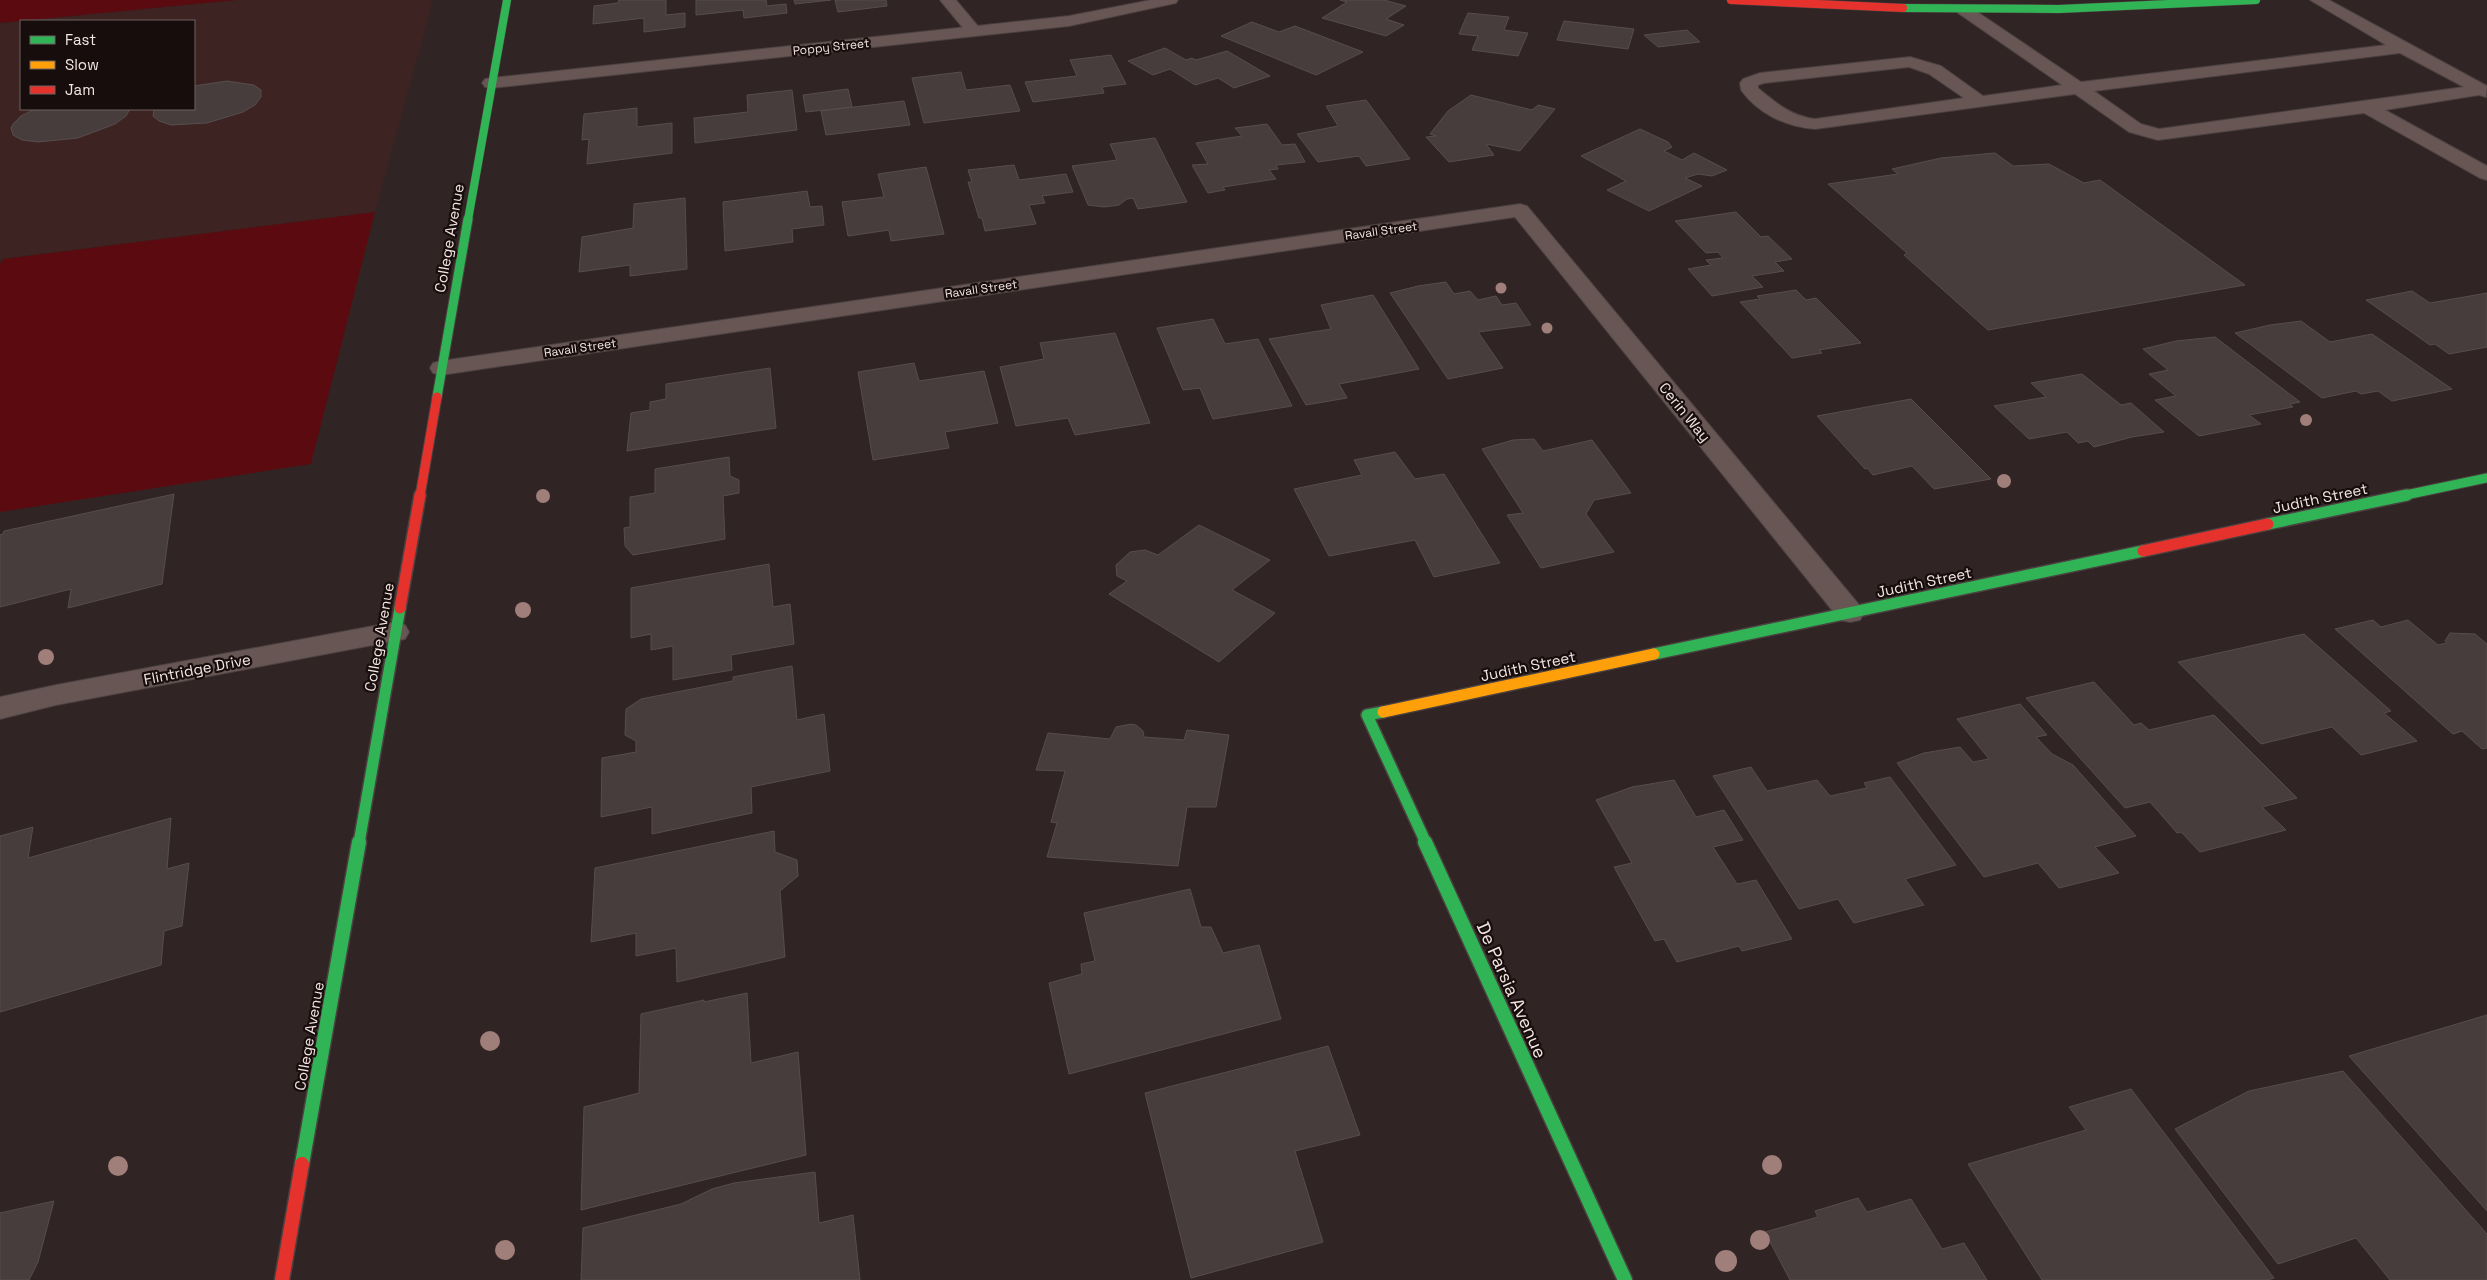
<svg xmlns="http://www.w3.org/2000/svg" width="2487" height="1280" font-family="'Space Grotesk',sans-serif">
  <rect width="100%" height="100%" fill="#302524"/>
  <path fill="#3d2321" d="M 236,0 L 433,0 L 375,212 L 0,259 L 0,24 L 21,21 L 21,109 L 194,109 L 194,21 L 23,21 Z"/>
  <path fill="#5b0b10" d="M 0,0 L 236,0 L 0,23 Z
    M 375,212 L 311,464 L 0,512 L 0,264 L 3,259 Z"/>
  <path fill="#473d3c" stroke="#574d4c" d="M 619,0 L 666,0 L 666,15 L 685,13 L 685,27 L 644,32 L 644,18 L 593,24 L 594,6 L 618,3 Z
    M 696,0 L 766,0 L 767,6 L 786,4 L 787,13 L 744,18 L 743,10 L 696,15 Z
    M 794,0 L 831,0 L 795,4 Z
    M 835,0 L 886,0 L 887,6 L 838,12 Z
    M 1340,0 L 1384,0 L 1406,6 L 1386,19 L 1404,25 L 1386,36 L 1322,18 L 1347,2 Z
    M 1468,13 L 1509,17 L 1504,30 L 1528,33 L 1518,56 L 1472,50 L 1478,36 L 1459,34 Z
    M 1564,21 L 1634,29 L 1628,49 L 1557,40 Z
    M 1252,22 L 1279,32 L 1295,26 L 1363,52 L 1316,75 L 1221,36 Z
    M 1687,30 L 1700,42 L 1658,47 L 1644,35 Z
    M 1165,48 L 1186,60 L 1192,58 L 1196,60 L 1227,51 L 1270,76 L 1234,88 L 1218,78 L 1195,85 L 1170,69 L 1153,75 L 1128,61 Z
    M 1111,55 L 1126,84 L 1102,87 L 1104,93 L 1033,102 L 1025,82 L 1077,76 L 1070,60 Z
    M 961,72 L 966,90 L 1010,85 L 1020,111 L 924,123 L 912,78 Z
    M 227,81 L 254,85 L 261,90 L 261,97 L 255,105 L 243,112 L 207,123 L 171,125 L 159,121 L 153,116 L 154,109 L 194,109 L 194,86 Z
    M 848,89 L 852,107 L 806,112 L 803,95 Z
    M 792,90 L 797,130 L 695,143 L 694,118 L 748,112 L 747,95 Z
    M 1471,95 L 1532,110 L 1538,105 L 1555,109 L 1520,151 L 1486,144 L 1494,155 L 1449,162 L 1426,137 L 1436,136 L 1430,134 L 1448,111 Z
    M 1366,100 L 1410,159 L 1366,166 L 1359,156 L 1318,162 L 1297,134 L 1338,126 L 1326,106 Z
    M 904,101 L 910,125 L 826,135 L 821,111 Z
    M 637,108 L 637,127 L 672,123 L 672,153 L 587,164 L 589,139 L 582,140 L 584,114 Z
    M 35,109 L 130,109 L 126,116 L 115,124 L 78,138 L 38,142 L 22,140 L 13,135 L 11,128 L 13,124 L 21,116 Z
    M 1267,124 L 1282,145 L 1295,144 L 1305,162 L 1276,165 L 1278,169 L 1269,170 L 1276,179 L 1223,187 L 1225,190 L 1208,193 L 1192,165 L 1208,164 L 1196,143 L 1242,136 L 1235,128 Z
    M 1640,129 L 1668,142 L 1672,147 L 1664,151 L 1682,160 L 1694,153 L 1727,170 L 1712,176 L 1698,174 L 1685,178 L 1702,186 L 1649,211 L 1607,190 L 1626,181 L 1581,156 Z
    M 1155,138 L 1187,202 L 1138,209 L 1133,198 L 1127,199 L 1119,205 L 1104,207 L 1088,205 L 1072,166 L 1117,160 L 1110,144 Z
    M 1995,153 L 2013,166 L 2049,164 L 2084,183 L 2100,180 L 2245,285 L 1988,330 L 1904,255 L 1907,253 L 1828,184 L 1898,174 L 1892,169 L 1941,158 Z
    M 1014,165 L 1019,180 L 1066,174 L 1073,192 L 1042,196 L 1045,203 L 1029,205 L 1036,224 L 985,231 L 982,218 L 979,218 L 968,182 L 972,182 L 968,170 Z
    M 926,167 L 944,234 L 891,241 L 889,230 L 848,236 L 842,202 L 884,197 L 878,174 Z
    M 807,191 L 810,207 L 822,206 L 824,225 L 792,229 L 793,242 L 725,251 L 723,202 Z
    M 685,198 L 687,269 L 630,276 L 630,265 L 579,272 L 582,237 L 633,228 L 634,204 Z
    M 1736,212 L 1761,237 L 1768,236 L 1792,259 L 1775,262 L 1784,271 L 1752,276 L 1763,287 L 1712,296 L 1688,269 L 1711,265 L 1706,260 L 1723,258 L 1718,252 L 1706,253 L 1675,221 Z
    M 1446,282 L 1454,294 L 1470,291 L 1478,300 L 1496,296 L 1502,305 L 1516,303 L 1531,325 L 1478,332 L 1503,368 L 1448,379 L 1390,293 L 1418,286 Z
    M 1796,290 L 1806,300 L 1816,298 L 1861,343 L 1819,350 L 1822,353 L 1792,358 L 1740,302 L 1760,299 L 1757,296 Z
    M 2412,291 L 2430,303 L 2487,293 L 2487,347 L 2449,354 L 2435,344 L 2430,345 L 2366,300 Z
    M 1373,295 L 1419,369 L 1339,384 L 1347,398 L 1306,405 L 1269,339 L 1331,329 L 1321,305 Z
    M 1213,319 L 1225,344 L 1258,339 L 1292,406 L 1213,419 L 1200,388 L 1183,390 L 1157,328 Z
    M 2301,321 L 2330,342 L 2372,334 L 2452,389 L 2392,401 L 2378,391 L 2361,394 L 2356,391 L 2322,398 L 2235,333 L 2270,325 Z
    M 1115,333 L 1150,423 L 1075,435 L 1068,418 L 1016,426 L 1000,367 L 1044,359 L 1040,343 Z
    M 2215,337 L 2300,402 L 2290,404 L 2293,407 L 2249,415 L 2261,424 L 2199,436 L 2155,400 L 2176,396 L 2149,374 L 2168,370 L 2143,349 L 2176,341 Z
    M 914,363 L 919,381 L 984,371 L 998,423 L 945,432 L 949,448 L 873,460 L 858,372 Z
    M 770,368 L 776,428 L 627,451 L 631,413 L 650,410 L 650,402 L 666,399 L 666,384 Z
    M 2082,374 L 2121,405 L 2131,403 L 2164,432 L 2132,437 L 2094,447 L 2088,441 L 2078,443 L 2067,432 L 2029,439 L 1994,406 L 2046,397 L 2031,383 Z
    M 1911,399 L 1991,479 L 1934,489 L 1912,466 L 1873,475 L 1867,468 L 1865,469 L 1817,416 Z
    M 1534,439 L 1543,451 L 1592,440 L 1631,493 L 1594,500 L 1586,514 L 1614,552 L 1541,568 L 1507,515 L 1523,513 L 1482,449 L 1513,440 Z
    M 1395,452 L 1415,479 L 1444,474 L 1500,563 L 1434,577 L 1415,540 L 1329,556 L 1294,489 L 1362,475 L 1354,460 Z
    M 729,457 L 730,476 L 739,480 L 739,493 L 723,496 L 725,539 L 633,555 L 625,546 L 624,528 L 630,527 L 630,497 L 655,493 L 655,469 Z
    M 174,494 L 162,584 L 68,608 L 71,589 L 0,607 L 0,535 L 3,534 L 4,531 Z
    M 1199,525 L 1270,560 L 1232,590 L 1275,613 L 1219,662 L 1109,594 L 1127,581 L 1117,576 L 1116,565 L 1130,552 L 1145,550 L 1158,555 Z
    M 769,564 L 773,607 L 790,604 L 794,644 L 731,655 L 732,670 L 673,680 L 673,646 L 651,650 L 651,634 L 631,638 L 631,588 Z
    M 2373,620 L 2381,627 L 2408,620 L 2438,645 L 2447,643 L 2445,641 L 2450,633 L 2475,634 L 2487,644 L 2487,748 L 2482,749 L 2462,731 L 2453,734 L 2335,629 Z
    M 2304,634 L 2391,711 L 2384,713 L 2417,741 L 2361,755 L 2332,727 L 2261,744 L 2178,662 Z
    M 792,666 L 797,720 L 824,714 L 830,771 L 751,787 L 752,813 L 652,834 L 652,807 L 601,817 L 602,758 L 636,752 L 636,741 L 625,735 L 626,709 L 641,699 L 733,681 L 733,677 Z
    M 2094,682 L 2134,725 L 2141,723 L 2149,730 L 2214,715 L 2297,798 L 2262,807 L 2286,830 L 2200,852 L 2181,832 L 2177,833 L 2150,802 L 2125,808 L 2026,698 Z
    M 2020,704 L 2047,735 L 2036,737 L 2052,754 L 2073,765 L 2136,836 L 2095,847 L 2119,873 L 2059,888 L 2038,863 L 1984,877 L 1897,763 L 1924,753 L 1960,747 L 1973,762 L 1989,759 L 1957,719 Z
    M 1131,724 L 1136,725 L 1143,731 L 1144,737 L 1184,740 L 1187,730 L 1229,735 L 1216,807 L 1187,807 L 1178,866 L 1047,857 L 1057,823 L 1051,822 L 1065,771 L 1036,770 L 1048,733 L 1110,739 L 1116,727 Z
    M 1751,767 L 1767,791 L 1817,780 L 1830,796 L 1867,788 L 1864,783 L 1890,777 L 1956,865 L 1905,879 L 1924,905 L 1854,923 L 1838,899 L 1799,909 L 1713,776 Z
    M 1674,780 L 1696,817 L 1724,810 L 1743,840 L 1713,847 L 1737,884 L 1756,880 L 1792,939 L 1742,951 L 1739,946 L 1677,962 L 1664,939 L 1655,941 L 1614,867 L 1632,863 L 1596,800 L 1632,787 Z
    M 171,818 L 167,869 L 189,863 L 182,926 L 164,931 L 161,965 L 0,1012 L 0,836 L 33,827 L 28,858 Z
    M 774,831 L 775,852 L 797,860 L 798,876 L 780,891 L 785,957 L 677,982 L 676,948 L 636,956 L 636,933 L 591,942 L 595,868 Z
    M 1190,889 L 1201,927 L 1211,927 L 1223,953 L 1259,945 L 1281,1019 L 1069,1074 L 1049,983 L 1082,974 L 1081,964 L 1095,961 L 1084,913 Z
    M 747,993 L 751,1063 L 798,1052 L 806,1155 L 581,1210 L 584,1107 L 639,1093 L 641,1014 L 704,1000 L 704,1002 Z
    M 2487,1015 L 2487,1211 L 2349,1056 Z
    M 1328,1046 L 1360,1135 L 1295,1151 L 1323,1242 L 1191,1278 L 1145,1093 Z
    M 2343,1071 L 2487,1234 L 2487,1280 L 2390,1280 L 2356,1238 L 2278,1264 L 2175,1129 L 2249,1091 Z
    M 2131,1089 L 2274,1278 L 2267,1280 L 2042,1280 L 1968,1164 L 2086,1130 L 2069,1107 Z
    M 815,1172 L 819,1223 L 853,1215 L 860,1280 L 581,1280 L 583,1228 L 681,1204 L 712,1189 L 734,1183 Z
    M 1858,1198 L 1867,1212 L 1911,1199 L 1942,1249 L 1964,1243 L 1987,1280 L 1790,1280 L 1765,1232 L 1818,1217 L 1815,1211 Z
    M 54,1201 L 38,1262 L 29,1280 L 0,1280 L 0,1213 Z"/>
  <g fill="none" stroke-linecap="round" stroke-linejoin="round">
    <defs>
      <path id="lane" d="M 940,0 L 956,0 L 982,31 L 980,34 L 968,34 Z
        M 2310,0 L 2329,0 L 2487,86 L 2486,97 L 2479,95 L 2385,110 L 2487,166 L 2487,180 L 2480,178 L 2364,113 L 2158,140 L 2129,132 L 2075,94 L 1815,129 C 1787,127 1758,114 1741,90 L 1740,83 L 1743,79 L 1760,73 L 1910,57 L 1941,66 L 1983,96 L 2062,85 L 1958,13 L 1956,10 L 1958,7 L 1970,7 L 2081,82 L 2386,45 ZM 2400,53 L 2464,87 L 2159,129 L 2141,124 L 2094,91 ZM 1909,67 L 1929,74 L 1964,98 L 1815,119 C 1791,116 1776,103 1758,88 L 1758,85 L 1764,83 Z"/>
      <path id="street" d="M 1151,0 L 1178,0 L 1176,3 L 1069,26 L 491,88 L 485,87 L 482,83 L 485,79 L 491,78 L 1069,16 Z
        M 1520,204 L 1527,206 L 1860,606 L 1864,613 L 1860,620 L 1850,622 L 1840,620 L 1515,217 L 441,375 L 433,373 L 430,368 L 433,363 L 441,361 Z
        M 395,622 L 405,625 L 409,632 L 405,639 L 56,705 L 0,719 L 0,697 L 56,685 Z"/>
      <path id="fast-far3" d="M 1903,8 L 2059,9 L 2256,0
        M 468,220 L 507,0"/>
      <path id="fast-far2" d="M 437,397 L 468,219
        M 2401,496 L 2487,478"/>
      <path id="fast-far1" d="M 2268,524 L 2407,495
        M 1654,654 L 2143,551
        M 1383,712 L 1367,715 L 1426,843
        M 359,843 L 400,608"/>
      <path id="fast" d="M 1425,842 L 1625,1280
        M 302,1164 L 359,842"/>
      <path id="slow" d="M 1383,712 L 1654,654"/>
      <path id="jam-far3" d="M 1731,0 L 1903,8"/>
      <path id="jam-far2" d="M 420,496 L 437,397"/>
      <path id="jam-far1" d="M 2143,551 L 2268,524
        M 400,608 L 420,495"/>
      <path id="jam" d="M 282,1280 L 302,1164"/>
    </defs>
    <use href="#lane" stroke="#4b4140" stroke-width="2"/>
    <use href="#street" stroke="#4b4140" stroke-width="2"/>
    <use href="#fast-far3" stroke="#4b4140" stroke-width="9"/>
    <use href="#fast-far2" stroke="#4b4140" stroke-width="11"/>
    <use href="#fast-far1" stroke="#4b4140" stroke-width="14"/>
    <use href="#fast" stroke="#4b4140" stroke-width="17"/>
    <use href="#slow" stroke="#4b4140" stroke-width="14"/>
    <use href="#jam-far3" stroke="#4b4140" stroke-width="9"/>
    <use href="#jam-far2" stroke="#4b4140" stroke-width="11"/>
    <use href="#jam-far1" stroke="#4b4140" stroke-width="14"/>
    <use href="#jam" stroke="#4b4140" stroke-width="17"/>
    <use href="#lane" fill="#675654" fill-rule="evenodd"/>
    <use href="#street" fill="#675654" fill-rule="evenodd"/>
    <use href="#fast-far3" stroke="#30b455" stroke-width="8"/>
    <use href="#fast-far2" stroke="#30b455" stroke-width="9"/>
    <use href="#fast-far1" stroke="#30b455" stroke-width="11"/>
    <use href="#fast" stroke="#30b455" stroke-width="14"/>
    <use href="#slow" stroke="#ff9f0a" stroke-width="11"/>
    <use href="#jam-far3" stroke="#e5322d" stroke-width="8"/>
    <use href="#jam-far2" stroke="#e5322d" stroke-width="9"/>
    <use href="#jam-far1" stroke="#e5322d" stroke-width="11"/>
    <use href="#jam" stroke="#e5322d" stroke-width="14"/>
  </g>
  <g fill="#a07e7a">
    <circle cx="1501" cy="288" r="5.5"/>
    <circle cx="1547" cy="328" r="5.5"/>
    <circle cx="2306" cy="420" r="6"/>
    <circle cx="2004" cy="481" r="7"/>
    <circle cx="543" cy="496" r="7"/>
    <circle cx="523" cy="610" r="8"/>
    <circle cx="46" cy="657" r="8"/>
    <circle cx="490" cy="1041" r="10"/>
    <circle cx="1772" cy="1165" r="10"/>
    <circle cx="118" cy="1166" r="10"/>
    <circle cx="1760" cy="1240" r="10"/>
    <circle cx="505" cy="1250" r="10"/>
    <circle cx="1726" cy="1261" r="11"/>
  </g>
  <g text-anchor="middle" dominant-baseline="central" stroke-width="4.5" stroke-linejoin="round" paint-order="stroke">
    <g font-size="12" fill="#f4e5e3" stroke="#160d0c">
      <text transform="translate(831 47) rotate(-6)">Poppy Street</text>
      <text transform="translate(1381 231) rotate(-8)">Ravall Street</text>
      <text transform="translate(981 289) rotate(-8)">Ravall Street</text>
      <text transform="translate(580 348) rotate(-8)">Ravall Street</text>
    </g>
    <g font-size="15" fill="#f4e5e3" stroke="#160d0c">
      <text transform="translate(449 238) rotate(-80)">College Avenue</text>
      <text transform="translate(1685 412) rotate(51)">Cerin Way</text>
      <text transform="translate(2320 498) rotate(-12)">Judith Street</text>
      <text transform="translate(1924 582) rotate(-12)">Judith Street</text>
      <text transform="translate(379 637) rotate(-80)">College Avenue</text>
      <text transform="translate(1528 666) rotate(-12)">Judith Street</text>
      <text transform="translate(197 669) rotate(-11)">Flintridge Drive</text>
      <text transform="translate(309 1036) rotate(-80)">College Avenue</text>
    </g>
    <g font-size="18" fill="#f4e5e3" stroke="#160d0c">
      <text transform="translate(1512 990) rotate(66)">De Parsia Avenue</text>
    </g>
  </g>
  <rect x="20" y="20" width="175" height="90" fill="#160d0c" stroke="#6f6362"/>
  <rect x="30" y="36" width="25" height="8" fill="#30b455" stroke="#6f6362"/>
  <text x="65" y="45" font-size="15" fill="#f4e5e3">Fast</text>
  <rect x="30" y="61" width="25" height="8" fill="#ff9f0a" stroke="#6f6362"/>
  <text x="65" y="70" font-size="15" fill="#f4e5e3">Slow</text>
  <rect x="30" y="86" width="25" height="8" fill="#e5322d" stroke="#6f6362"/>
  <text x="65" y="95" font-size="15" fill="#f4e5e3">Jam</text>
</svg>
